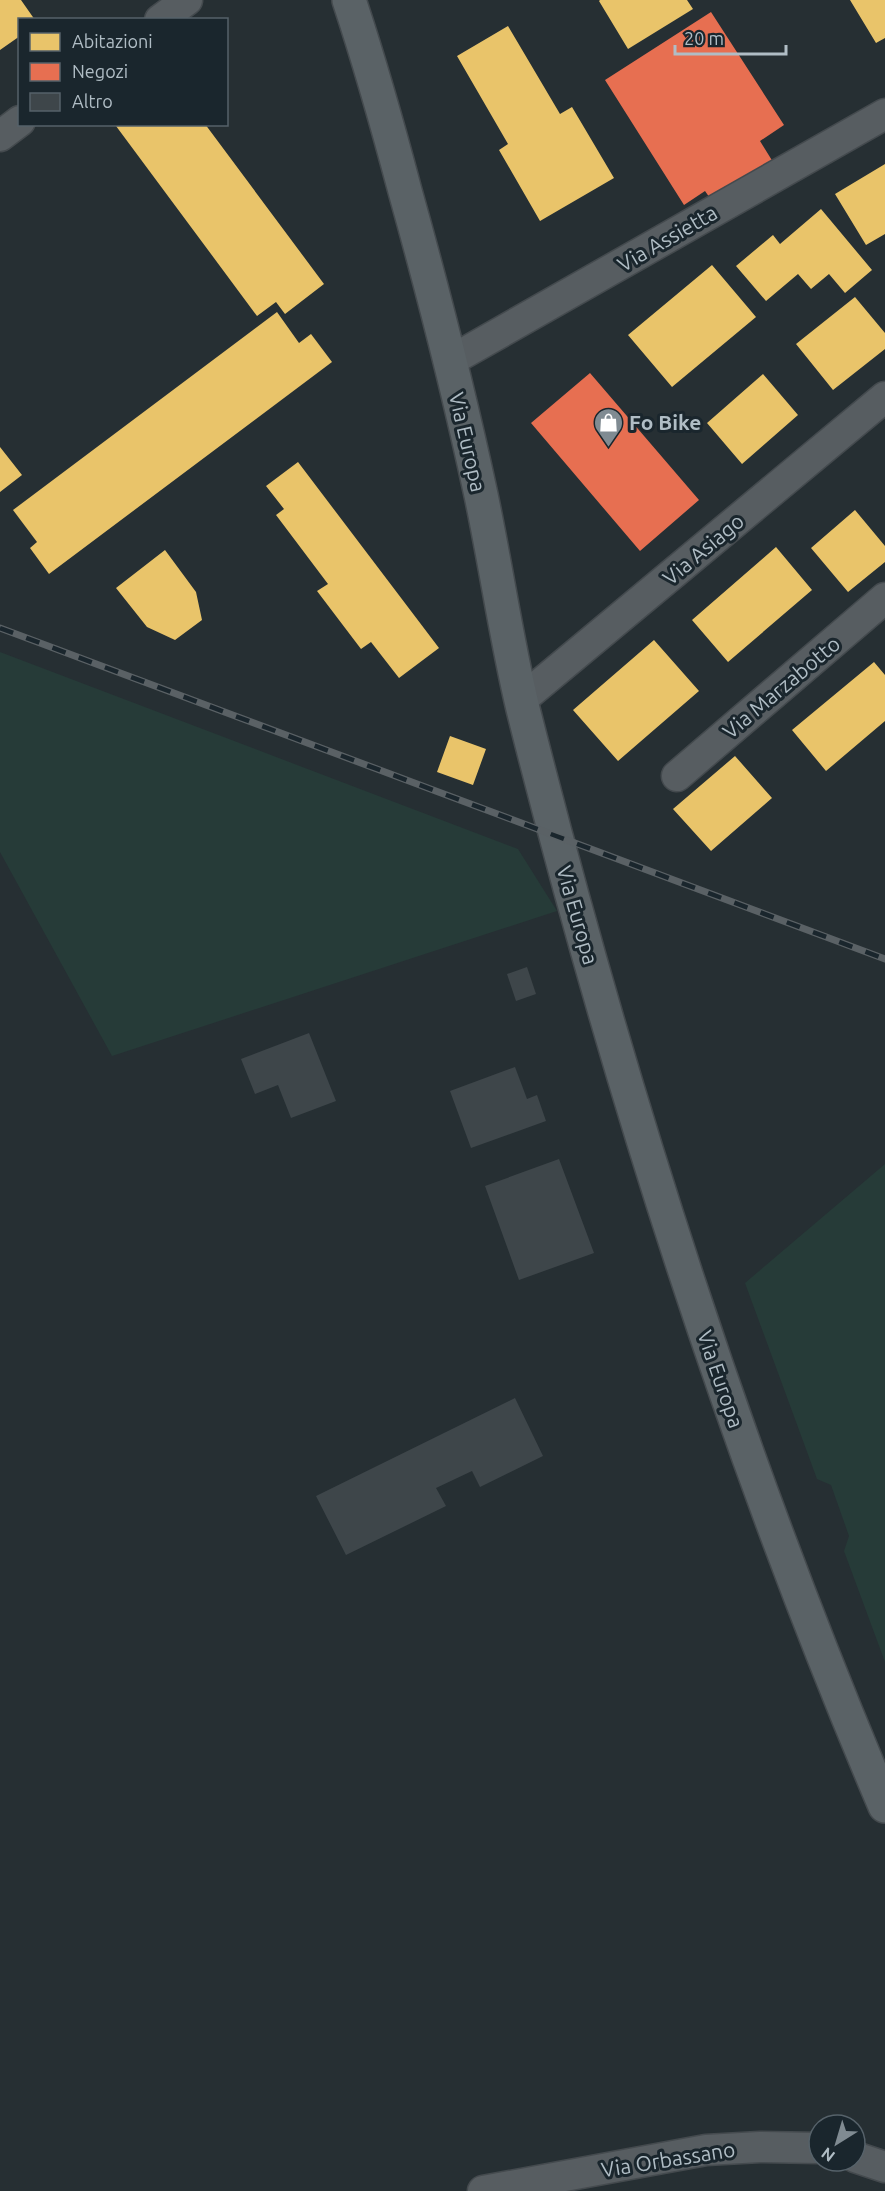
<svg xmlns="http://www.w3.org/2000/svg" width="885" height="2191" font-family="Ubuntu,sans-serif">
  <rect width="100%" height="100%" fill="#262f33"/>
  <path fill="#263b38" d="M 0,652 L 518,849 L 557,911 L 112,1056 L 0,852 Z
    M 885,1164 L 885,1662 L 844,1551 L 849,1536 L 831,1485 L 817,1479 L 745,1283 Z"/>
  <path fill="#e9c46a" d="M 0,0 L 21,0 L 35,20 L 20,20 L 20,36 L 0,50 Z
    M 600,0 L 687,0 L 693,9 L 628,49 L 599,1 Z
    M 850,0 L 885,0 L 885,38 L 876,43 Z
    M 508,26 L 560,114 L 572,107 L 614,178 L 540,221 L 499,150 L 508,144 L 457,56 Z
    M 117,124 L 205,124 L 324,284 L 285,314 L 276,302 L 257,316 L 116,126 Z
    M 885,164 L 885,234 L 866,245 L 835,194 Z
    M 821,209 L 872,270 L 845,293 L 829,274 L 811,289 L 798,274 L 766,301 L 736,266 L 773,235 L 780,244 Z
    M 712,265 L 756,317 L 672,387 L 628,335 Z
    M 855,297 L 885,333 L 885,349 L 833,390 L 796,344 Z
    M 277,312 L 299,343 L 311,334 L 332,362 L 49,574 L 30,548 L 37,542 L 13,510 Z
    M 763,374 L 798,415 L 742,464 L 707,423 Z
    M 0,447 L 22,475 L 0,492 Z
    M 298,462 L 439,648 L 399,678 L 371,642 L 361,649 L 317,591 L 328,584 L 276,515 L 284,509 L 266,486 Z
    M 855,510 L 885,546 L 885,562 L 848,592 L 811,548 Z
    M 776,547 L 812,590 L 728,662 L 692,620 Z
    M 165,550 L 196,592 L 202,620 L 175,640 L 147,627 L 116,588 Z
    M 654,640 L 699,691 L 618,761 L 573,710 Z
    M 874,662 L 885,675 L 885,721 L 826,771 L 792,730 Z
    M 450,736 L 486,749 L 473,785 L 437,772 Z
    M 735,756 L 772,798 L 711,851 L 673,809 Z"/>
  <path fill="#e76f51" d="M 711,12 L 784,125 L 760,141 L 773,162 L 712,201 L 705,191 L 684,205 L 605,80 Z
    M 590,373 L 699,500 L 640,551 L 531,423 Z"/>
  <path fill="#3e464a" d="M 527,967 L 536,994 L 516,1001 L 507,974 Z
    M 309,1033 L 336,1101 L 291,1118 L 278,1085 L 255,1094 L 241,1059 Z
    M 515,1067 L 527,1099 L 537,1095 L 546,1121 L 471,1148 L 450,1091 Z
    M 559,1159 L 594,1253 L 519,1280 L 485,1186 Z
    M 515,1398 L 543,1456 L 480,1487 L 472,1471 L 436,1488 L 446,1506 L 346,1555 L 316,1496 Z"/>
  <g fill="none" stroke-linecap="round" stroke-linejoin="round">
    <defs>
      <path id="street" d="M 160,20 L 187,0
        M 0,136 L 20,121
        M 450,361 L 885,114
        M 521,700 L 885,397
        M 677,776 L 885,598
        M 855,2157 L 885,2167
        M 483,2191 L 706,2150 L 760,2147 L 819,2148"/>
      <path id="secondary" d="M 349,0 C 370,63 388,127 405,191 C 433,291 459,393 481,495 C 496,566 506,638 523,709 C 617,1083 734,1451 885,1806"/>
    </defs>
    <use href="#street" stroke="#444a4e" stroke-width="33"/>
    <use href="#secondary" stroke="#444a4e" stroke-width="36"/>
    <use href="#street" stroke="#575d61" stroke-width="30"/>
    <use href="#secondary" stroke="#5a6266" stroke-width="33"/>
    <defs>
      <path id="rail" d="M 0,628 L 885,959"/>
    </defs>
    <use href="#rail" stroke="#5a6165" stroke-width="7"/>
    <use href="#rail" stroke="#1a262d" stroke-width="4.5" stroke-dasharray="14" stroke-linecap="butt"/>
  </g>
  <defs>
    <symbol id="shop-pin" viewBox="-11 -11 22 30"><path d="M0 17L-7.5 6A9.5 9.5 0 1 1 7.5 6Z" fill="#808b92" stroke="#1a262d"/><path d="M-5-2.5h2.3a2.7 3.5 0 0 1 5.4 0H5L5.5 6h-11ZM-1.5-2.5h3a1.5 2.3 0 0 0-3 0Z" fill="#fff"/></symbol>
  </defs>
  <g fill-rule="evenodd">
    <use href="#shop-pin" x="592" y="406" width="33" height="45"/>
  </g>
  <g text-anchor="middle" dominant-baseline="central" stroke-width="6" stroke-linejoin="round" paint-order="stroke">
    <g font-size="21" fill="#b0bdc5" stroke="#1a262d">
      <text transform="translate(667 238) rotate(-30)">Via Assietta</text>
      <text transform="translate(468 442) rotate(77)">Via Europa</text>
      <text transform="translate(703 549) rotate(-40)">Via Asiago</text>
      <text transform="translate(781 687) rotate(-40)">Via Marzabotto</text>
      <text transform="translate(578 915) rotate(74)">Via Europa</text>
      <text transform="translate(721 1379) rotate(71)">Via Europa</text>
      <text transform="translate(668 2159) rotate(-9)">Via Orbassano</text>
    </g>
    <g font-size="21" font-weight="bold" fill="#b0bdc5" stroke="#1a262d" text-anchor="start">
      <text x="629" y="422">Fo Bike</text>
    </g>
  </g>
  <rect x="18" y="18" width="210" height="108" fill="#1a262d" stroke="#56626a" stroke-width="1.5"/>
  <rect x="30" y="33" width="30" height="18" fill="#e9c46a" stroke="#56626a" stroke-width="1.5"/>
  <text x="72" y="48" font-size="18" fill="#b0bdc5">Abitazioni</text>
  <rect x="30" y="63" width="30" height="18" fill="#e76f51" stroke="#56626a" stroke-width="1.5"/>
  <text x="72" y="78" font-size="18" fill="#b0bdc5">Negozi</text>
  <rect x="30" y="93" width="30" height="18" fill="#3e464a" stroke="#56626a" stroke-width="1.5"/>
  <text x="72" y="108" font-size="18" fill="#b0bdc5">Altro</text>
  <g transform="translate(837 2143) rotate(217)"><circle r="28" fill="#1a262d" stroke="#56626a" stroke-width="1.5"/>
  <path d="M0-4.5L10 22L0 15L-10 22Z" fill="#808b92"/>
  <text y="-9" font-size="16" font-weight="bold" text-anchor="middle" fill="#b0bdc5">N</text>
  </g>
  <path d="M675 45v9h111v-9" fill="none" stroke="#b0bdc5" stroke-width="3"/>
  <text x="684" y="45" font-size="18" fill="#b0bdc5" stroke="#1a262d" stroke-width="4.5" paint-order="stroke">20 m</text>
</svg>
